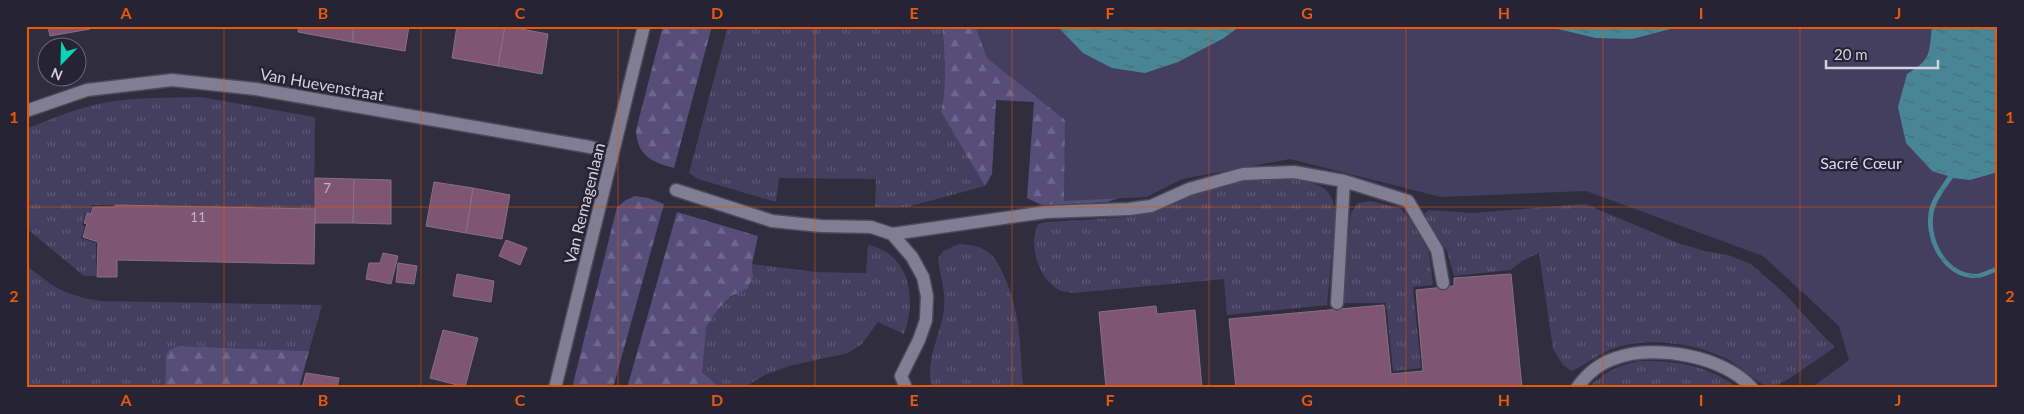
<svg xmlns="http://www.w3.org/2000/svg" width="2024" height="414" font-family="Lato,sans-serif">
  <defs>
    <pattern id="grass-tufts" width="24" height="20" patternUnits="userSpaceOnUse" patternTransform="scale(1.25)"><rect width="24" height="20" fill="#443e5f"/><path d="M3 7l-1-3M5 7V3M7 7l1-3M15 17l-1-3M17 17v-4M19 17l1-3" fill="none" stroke="#5e5976"/></pattern>
    <pattern id="forest-firs" width="22" height="20" patternUnits="userSpaceOnUse" patternTransform="scale(1.25)"><rect width="22" height="20" fill="#564e78"/><path d="M5 1l3.5 6h-7zM16 11l3.5 6h-7z" fill="#6d678b"/></pattern>
    <pattern id="water-ripples" width="26" height="14" patternUnits="userSpaceOnUse" patternTransform="scale(1.25)"><rect width="26" height="14" fill="#498695"/><path d="M2 4q2-2 4 0t4 0M15 11q2-2 4 0t4 0" fill="none" stroke="#466d78"/></pattern>
  </defs>
  <rect width="100%" height="100%" fill="#302d3f"/>
  <path fill="url(#grass-tufts)" d="M 728,26 L 942,26 C 945,56 947,83 941,112 L 985,186 L 907,207 L 875,207 L 876,179 L 779,178 L 776,202 L 698,179 L 689,173 Z
    M 201,97 L 315,117 L 314,209 L 92,205 L 90,213 L 85,213 L 82,225 L 85,226 L 81,238 L 96,243 L 96,276 L 84,276 L 26,228 L 26,129 C 53,118 80,107 108,102 C 139,97 170,98 201,97 Z
    M 1291,178 C 1317,184 1332,184 1336,214 L 1327,305 L 1227,315 L 1224,279 L 1074,293 C 1069,292 1063,292 1059,290 C 1038,278 1028,245 1038,224 L 1047,222 L 1128,217 L 1155,211 L 1192,195 L 1246,180 Z
    M 1370,201 L 1400,208 L 1411,220 L 1429,252 L 1433,285 L 1413,287 L 1421,368 L 1393,371 L 1386,303 L 1344,303 L 1345,257 L 1351,213 L 1358,203 Z
    M 1585,204 L 1678,243 L 1705,251 L 1728,255 L 1751,264 L 1785,294 L 1827,340 L 1834,345 L 1834,348 L 1787,380 L 1772,388 C 1754,383 1743,367 1727,359 C 1693,342 1645,336 1609,350 C 1596,356 1585,365 1572,371 L 1563,365 L 1553,349 L 1539,253 L 1522,261 L 1511,270 L 1454,276 L 1447,251 L 1426,220 L 1425,213 L 1429,210 L 1472,213 Z
    M 959,244 C 969,245 979,245 988,252 C 995,257 1000,267 1003,274 C 1021,311 1020,347 1023,388 L 932,388 C 924,361 941,335 944,309 C 946,292 940,275 938,259 L 943,251 Z
    M 868,245 C 910,253 917,300 904,334 L 878,322 L 862,344 L 848,353 L 789,366 L 765,375 L 743,388 L 720,388 L 702,372 C 702,358 700,338 706,325 C 712,315 722,303 732,296 C 750,284 753,289 752,264 L 816,272 L 866,273 Z
    M 26,265 C 55,288 63,295 101,301 L 322,305 L 309,351 L 179,346 L 166,356 L 165,388 L 26,388 Z
    M 1639,361 C 1675,360 1709,365 1738,388 L 1588,388 C 1603,372 1618,366 1639,361 Z"/>
  <path fill="url(#forest-firs)" d="M 663,26 L 712,26 L 674,168 C 652,162 637,156 636,130 Z
    M 942,26 L 997,26 L 1043,78 L 1122,197 L 1107,202 L 1044,206 L 1027,198 L 1034,102 L 996,100 L 992,174 L 985,186 L 941,112 C 947,83 945,56 942,26 Z
    M 635,196 L 648,198 L 664,204 L 613,388 L 572,388 L 617,207 L 626,200 Z
    M 677,212 L 758,236 L 752,264 L 753,278 L 747,289 L 731,296 L 718,309 L 706,327 L 702,372 L 720,388 L 627,388 Z
    M 179,346 L 309,351 L 299,388 L 165,388 L 166,356 L 169,350 Z"/>
  <path fill="#443e5f" d="M 975,26 L 1998,26 L 1998,388 L 1811,388 L 1849,360 L 1839,326 L 1763,256 L 1586,191 L 1441,197 L 1290,159 L 1182,179 L 1147,197 L 1064,201 L 1065,120 L 987,58 Z"/>
  <path fill="url(#water-ripples)" d="M 1057,26 L 1240,26 L 1224,38 L 1178,62 L 1145,73 L 1112,68 L 1083,53 Z
    M 1545,26 L 1682,26 L 1632,39 L 1596,38 Z
    M 1932,26 L 1998,26 L 1998,172 L 1970,180 L 1953,178 C 1946,188 1937,199 1934,211 C 1928,238 1946,274 1976,274 C 1984,273 1991,268 1998,266 L 1998,271 C 1991,273 1984,278 1976,278 C 1943,279 1923,239 1929,210 C 1932,197 1941,187 1948,176 L 1932,171 L 1906,143 L 1898,107 L 1907,74 C 1932,59 1929,53 1932,26 Z"/>
  <path fill="#7e5572" stroke="#86717f" d="M 48,26 L 90,26 L 90,29 L 50,36 Z
    M 299,26 L 354,26 L 352,42 L 298,32 Z
    M 354,26 L 409,26 L 405,51 L 352,42 Z
    M 457,26 L 505,26 L 498,66 L 452,58 Z
    M 505,26 L 548,34 L 542,74 L 498,66 Z
    M 315,178 L 354,179 L 353,223 L 315,223 Z
    M 354,179 L 391,180 L 391,224 L 353,223 Z
    M 434,182 L 473,188 L 466,233 L 426,226 Z
    M 473,188 L 510,195 L 502,239 L 466,233 Z
    M 115,205 L 315,209 L 314,264 L 117,260 L 117,277 L 97,277 L 98,242 L 83,237 L 87,224 L 84,223 L 87,213 L 91,214 L 93,207 L 115,207 Z
    M 506,240 L 527,248 L 520,265 L 499,256 Z
    M 383,253 L 398,256 L 391,284 L 366,279 L 369,263 L 380,263 Z
    M 398,263 L 417,266 L 414,284 L 396,282 Z
    M 457,274 L 494,281 L 491,302 L 453,296 Z
    M 1511,274 L 1522,388 L 1236,388 L 1229,319 L 1384,305 L 1391,374 L 1423,371 L 1416,290 L 1454,286 L 1454,278 Z
    M 1156,306 L 1157,314 L 1195,310 L 1202,388 L 1106,388 L 1099,312 Z
    M 443,330 L 478,338 L 465,387 L 430,378 Z
    M 306,373 L 339,378 L 337,388 L 302,388 Z"/>
  <g fill="none" stroke-linecap="round" stroke-linejoin="round">
    <defs>
      <path id="minor" d="M 26,111 L 87,90 L 172,80 L 256,89 L 590,147 L 613,153
        M 676,190 L 772,221 L 821,226 L 871,227 L 892,234 L 912,257 L 923,277 L 927,296 L 926,320 L 919,340 L 901,376 L 906,388
        M 892,234 L 1046,212 L 1129,209 L 1151,206 L 1189,189 L 1243,174 L 1294,172 L 1344,181 L 1408,201 L 1437,250 L 1443,283
        M 1337,303 L 1344,181
        M 555,388 L 644,26
        M 1577,388 C 1586,375 1600,363 1616,358 C 1655,344 1724,356 1752,388"/>
    </defs>
    <use href="#minor" stroke="#4c4a5a" stroke-width="15"/>
    <use href="#minor" stroke="#817d93" stroke-width="12"/>
  </g>
  <path fill="none" stroke="#e8590c" stroke-width="1" stroke-opacity="0.55" d="M 224,26 L 224,388M 421,26 L 421,388M 618,26 L 618,388M 815,26 L 815,388M 1012,26 L 1012,388M 1209,26 L 1209,388M 1406,26 L 1406,388M 1603,26 L 1603,388M 1800,26 L 1800,388M 26,207 L 1998,207"/>
  <g text-anchor="middle" dominant-baseline="central" stroke-width="5" stroke-linejoin="round" paint-order="stroke">
    <g font-size="14" fill="#beb3c3">
      <text x="327" y="187">7</text>
      <text x="198" y="216">11</text>
    </g>
    <g font-size="16" fill="#d3d2de" stroke="#262335">
      <text transform="translate(322 84) rotate(10)">Van Huevenstraat</text>
      <text transform="translate(584 203) rotate(-76)">Van Remagenlaan</text>
    </g>
    <g font-size="16" fill="#ddd9f6" stroke="#262335">
      <text x="1861" y="162">Sacré Cœur</text>
    </g>
  </g>
  <rect width="2024" height="414" fill="none" stroke="#262335" stroke-width="55"/>
  <g transform="translate(62 62) rotate(203)"><circle r="24" fill="#262335" stroke="#6b6979"/>
  <path d="M0-4L9 19L0 12L-9 19Z" fill="#09d5b5"/>
  <text y="-8" font-size="14" font-weight="bold" text-anchor="middle" fill="#d3d2de">N</text>
  </g>
  <path d="M1826 60v8h112v-8" fill="none" stroke="#d3d2de" stroke-width="2.5"/>
  <text x="1834" y="60" font-size="15" fill="#d3d2de" stroke="#262335" stroke-width="4" paint-order="stroke">20 m</text>
  <rect x="28" y="28" width="1968" height="358" fill="none" stroke="#e8590c" stroke-width="2"/>
  <g font-size="16" text-anchor="middle" font-weight="bold" fill="#e8590c">
    <text x="126" y="19">A</text>
    <text x="323" y="19">B</text>
    <text x="520" y="19">C</text>
    <text x="717" y="19">D</text>
    <text x="914" y="19">E</text>
    <text x="1110" y="19">F</text>
    <text x="1307" y="19">G</text>
    <text x="1504" y="19">H</text>
    <text x="1701" y="19">I</text>
    <text x="1898" y="19">J</text>
    <text x="14" y="123">1</text>
    <text x="2010" y="123">1</text>
    <text x="14" y="302">2</text>
    <text x="2010" y="302">2</text>
    <text x="126" y="406">A</text>
    <text x="323" y="406">B</text>
    <text x="520" y="406">C</text>
    <text x="717" y="406">D</text>
    <text x="914" y="406">E</text>
    <text x="1110" y="406">F</text>
    <text x="1307" y="406">G</text>
    <text x="1504" y="406">H</text>
    <text x="1701" y="406">I</text>
    <text x="1898" y="406">J</text>
  </g>
</svg>
